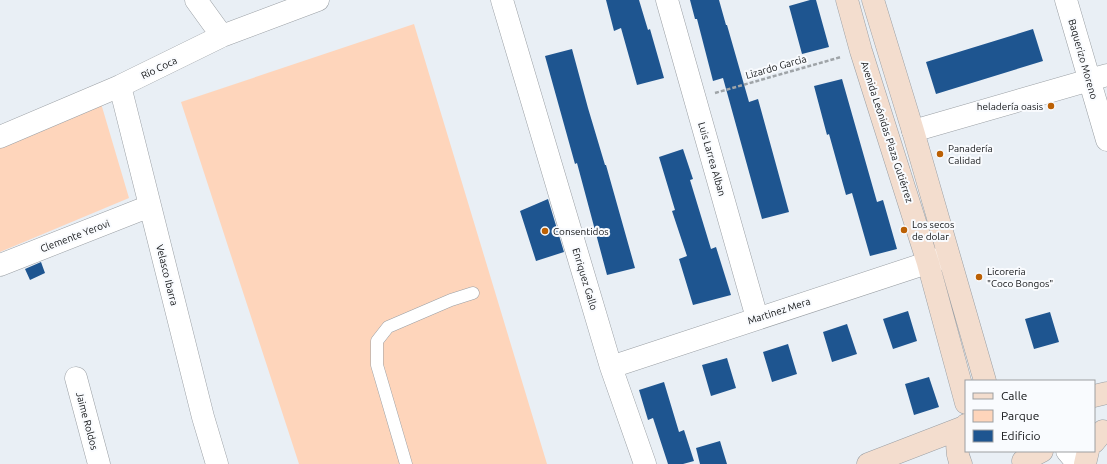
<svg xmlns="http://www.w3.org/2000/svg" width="1107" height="464" font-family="Ubuntu,sans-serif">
  <rect width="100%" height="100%" fill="#e9eff5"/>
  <path fill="#fed5bb" d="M 414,24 L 547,464 L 299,464 L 181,102 Z
    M 100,100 L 129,198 L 0,252 L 0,143 Z"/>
  <path fill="#1e5590" d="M 606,0 L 639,0 L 648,30 L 650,29 L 664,78 L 637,85 L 621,28 L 614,31 Z
    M 690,0 L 719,0 L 726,25 L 727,25 L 749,102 L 758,99 L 789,212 L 762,219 L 723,78 L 713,81 L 697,19 L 695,19 Z
    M 810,0 L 816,0 L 829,47 L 802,54 L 789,6 Z
    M 1033,29 L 1043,61 L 936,94 L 926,62 Z
    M 572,49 L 588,108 L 605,165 L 606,165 L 635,268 L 607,275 L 577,163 L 575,164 L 545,56 Z
    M 842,79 L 877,202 L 883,200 L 897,249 L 870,256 L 852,193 L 846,195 L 829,134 L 827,135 L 814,86 Z
    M 683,149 L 693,179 L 690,180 L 711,249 L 716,247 L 731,295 L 693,305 L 679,259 L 687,256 L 672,211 L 675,210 L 659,157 Z
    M 548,199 L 564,252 L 536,261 L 520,211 Z
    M 41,262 L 45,273 L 30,280 L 25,269 Z
    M 908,311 L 917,341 L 893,349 L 883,319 Z
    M 1050,312 L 1059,342 L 1034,349 L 1025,319 Z
    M 847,324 L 857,354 L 832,362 L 823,332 Z
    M 788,344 L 797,374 L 772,382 L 763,352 Z
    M 727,358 L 736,388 L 711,396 L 702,365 Z
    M 929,377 L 939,407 L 914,415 L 905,384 Z
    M 664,382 L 679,432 L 684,430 L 694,461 L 683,464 L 668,464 L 653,418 L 648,420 L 639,390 Z
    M 720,441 L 727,464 L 700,464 L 696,448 Z"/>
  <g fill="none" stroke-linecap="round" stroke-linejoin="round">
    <defs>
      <path id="lane" d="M 406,464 L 377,365 L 377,341 L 388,327 L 451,300 L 473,293"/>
      <path id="street" d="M 196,0 L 222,36
        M 502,0 L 611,367 L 645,464
        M 667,0 L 757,318
        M 1066,0 L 1107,140
        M 120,86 L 203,417 L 217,464
        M 913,131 L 1107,75
        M 0,137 L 120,86 L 222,36 L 318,0
        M 0,265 L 150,206
        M 611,367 L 945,257
        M 76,378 L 99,464
        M 1067,451 L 1078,464"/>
      <path id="secondary" d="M 847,0 L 861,51 L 928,263 L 966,403
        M 873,0 L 913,131 L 985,381
        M 1094,396 L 1107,393
        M 1094,442 L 1103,431
        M 1023,461 L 1042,451
        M 868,464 L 964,427
        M 961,464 C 955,451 956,436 966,425
        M 1085,464 L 1088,451"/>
    </defs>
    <use href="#lane" stroke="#9a9fa4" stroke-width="13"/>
    <use href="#street" stroke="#9a9fa4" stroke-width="23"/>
    <use href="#secondary" stroke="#9a9fa4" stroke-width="23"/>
    <path stroke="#9fa4a8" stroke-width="2.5" stroke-dasharray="4 2" stroke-linecap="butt" d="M 715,93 L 841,57"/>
    <use href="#lane" stroke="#fff" stroke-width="12"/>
    <use href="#street" stroke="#fff" stroke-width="22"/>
    <use href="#secondary" stroke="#f3ddce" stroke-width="22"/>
  </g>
  <g fill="#bb6004" stroke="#f9fbfe" stroke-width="1.5">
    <circle cx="1051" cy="106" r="4"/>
    <circle cx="940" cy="154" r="4"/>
    <circle cx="904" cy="230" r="4"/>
    <circle cx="545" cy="231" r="4"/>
    <circle cx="979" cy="277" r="4"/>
  </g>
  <g text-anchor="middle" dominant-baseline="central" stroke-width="4" stroke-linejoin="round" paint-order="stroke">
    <g font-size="10" fill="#121416" stroke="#f9fbfe">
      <text transform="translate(1083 59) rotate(74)">Baquerizo Moreno</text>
      <text transform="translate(776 67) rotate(-16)">Lizardo Garcia</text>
      <text transform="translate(159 68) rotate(-26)">Río Coca</text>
      <text transform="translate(887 132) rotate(72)">Avenida Leónidas Plaza Gutiérrez</text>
      <text transform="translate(712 159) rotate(74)">Luis Larrea Alban</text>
      <text transform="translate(75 236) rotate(-21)">Clemente Yerovi</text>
      <text transform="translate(167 275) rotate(76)">Velasco Ibarra</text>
      <text transform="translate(585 279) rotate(73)">Enriquez Gallo</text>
      <text transform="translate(779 311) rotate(-18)">Martinez Mera</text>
      <text transform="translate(87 421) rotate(75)">Jaime Roldos</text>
    </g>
    <g font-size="10" fill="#121416" stroke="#f9fbfe" text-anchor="start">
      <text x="1043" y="106" text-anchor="end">heladería oasis</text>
      <text x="948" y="148">Panadería<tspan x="948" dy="12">Calidad</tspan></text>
      <text x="912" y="224">Los secos<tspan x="912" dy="12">de dolar</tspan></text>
      <text x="553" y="231">Consentidos</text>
      <text x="987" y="271">Licoreria<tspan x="987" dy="12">"Coco Bongos"</tspan></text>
    </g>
  </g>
  <rect x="965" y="380" width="130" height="72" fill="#f9fbfe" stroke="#9d9fa1"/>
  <rect x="973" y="393" width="20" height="6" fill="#f3ddce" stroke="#9d9fa1"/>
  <text x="1001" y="400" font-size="12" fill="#121416">Calle</text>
  <rect x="973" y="410" width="20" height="12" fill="#fed5bb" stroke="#9d9fa1"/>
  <text x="1001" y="420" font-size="12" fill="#121416">Parque</text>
  <rect x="973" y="430" width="20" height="12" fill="#1e5590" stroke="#9d9fa1"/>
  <text x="1001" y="440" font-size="12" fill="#121416">Edificio</text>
</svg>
